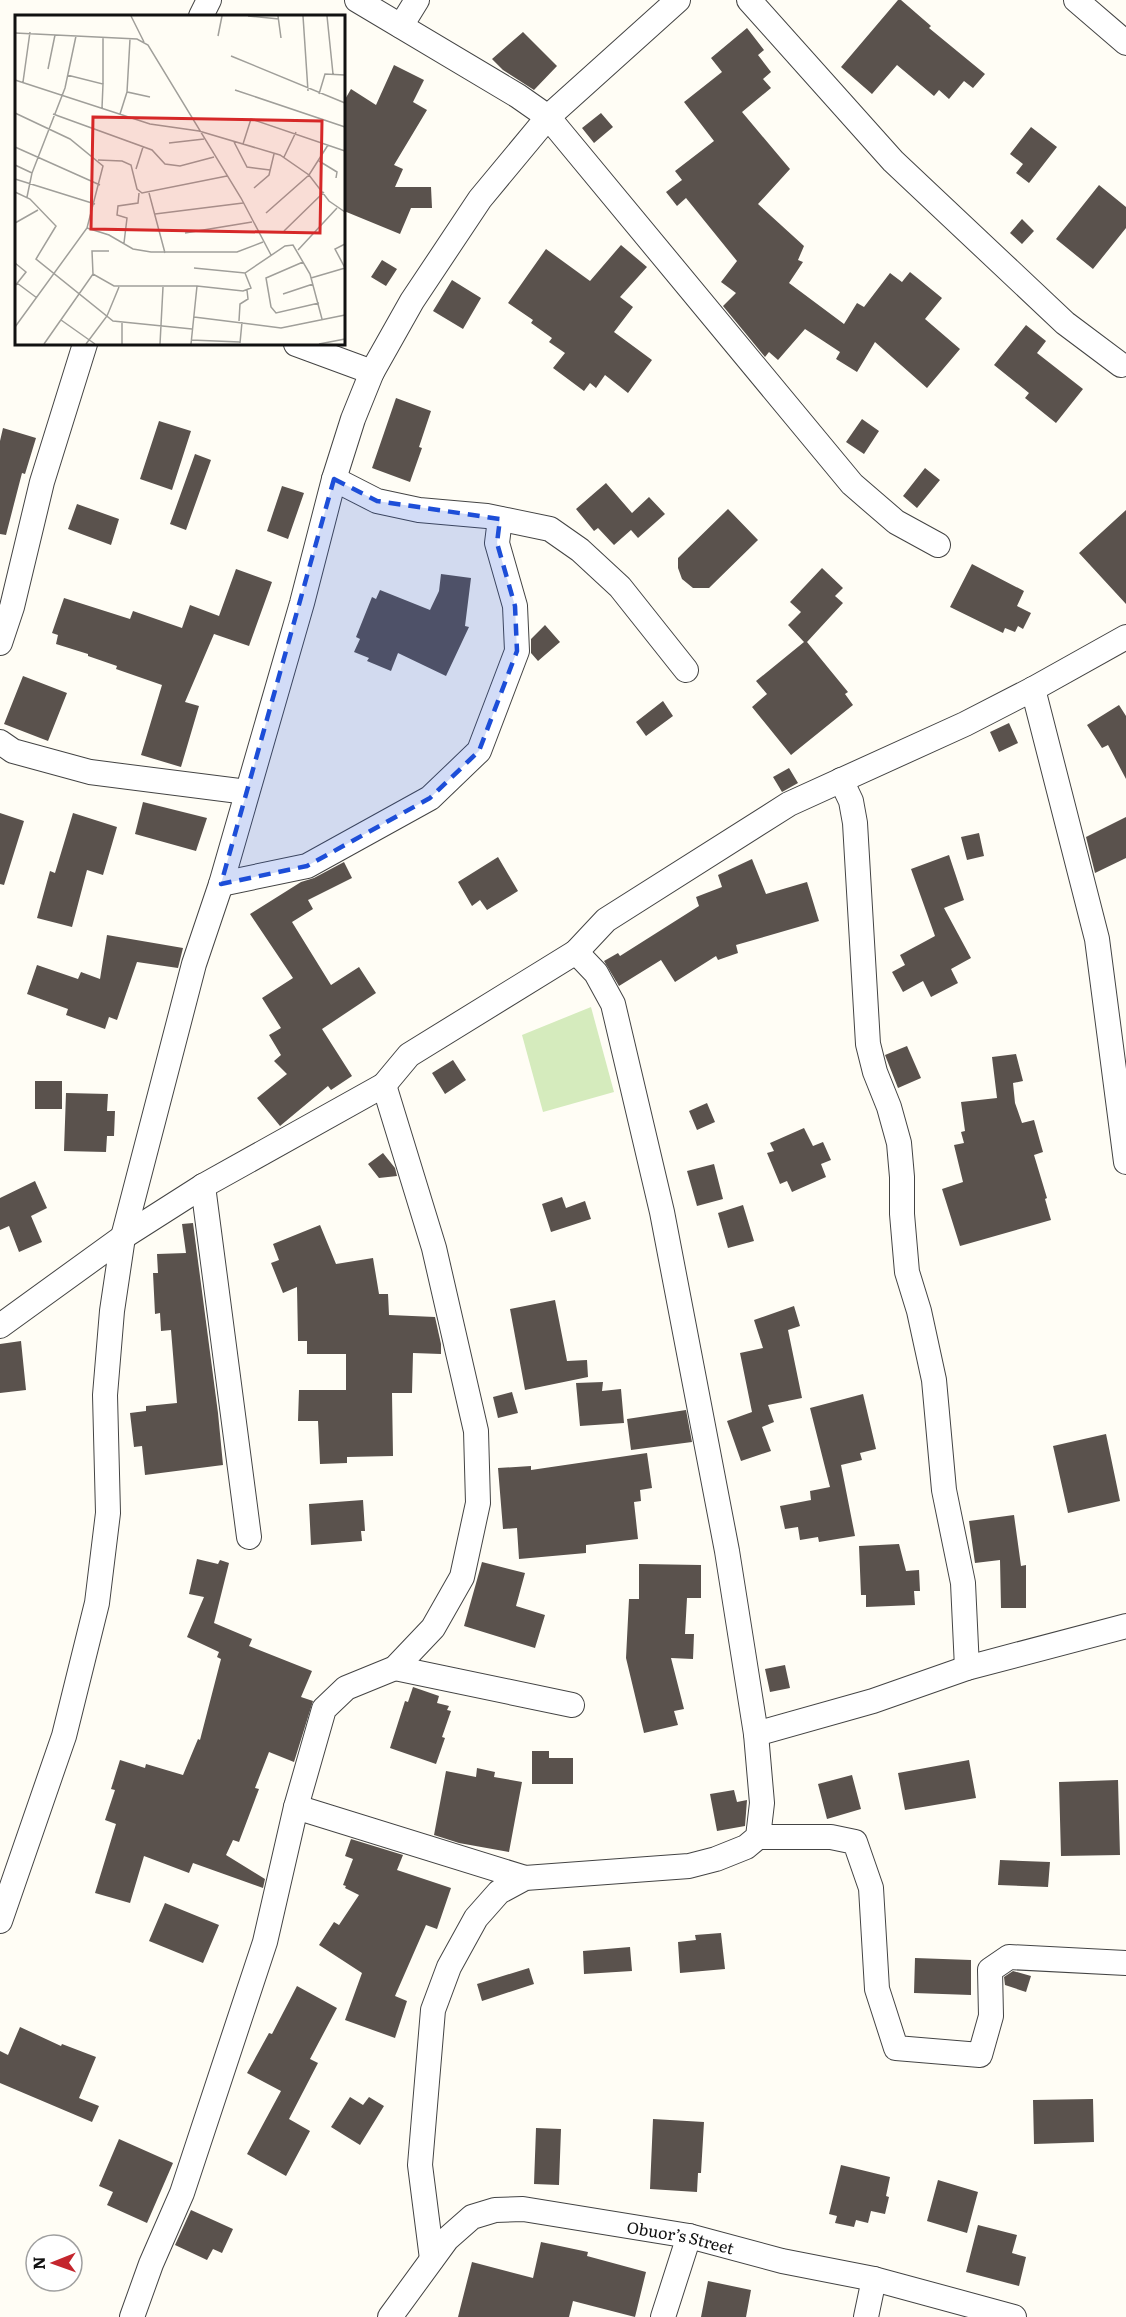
<svg xmlns="http://www.w3.org/2000/svg" width="1126" height="2317" font-family="Literata,serif">
  <rect width="100%" height="100%" fill="#fffdf5"/>
  <path fill="#d5ebbd" d="M 591,1007 L 614,1092 L 543,1112 L 522,1035 Z"/>
  <path fill="#5a524d" d="M 898,0 L 901,0 L 931,26 L 929,28 L 985,74 L 973,88 L 964,81 L 949,99 L 939,90 L 934,96 L 897,65 L 872,94 L 841,67 Z
    M 747,28 L 764,50 L 758,55 L 771,72 L 763,79 L 771,88 L 742,112 L 790,169 L 758,204 L 804,246 L 798,260 L 803,262 L 789,283 L 844,324 L 857,303 L 864,307 L 890,273 L 902,282 L 910,272 L 942,298 L 925,319 L 960,349 L 927,388 L 875,342 L 857,372 L 836,359 L 840,352 L 805,329 L 778,360 L 769,352 L 765,357 L 723,306 L 736,293 L 721,282 L 737,261 L 686,198 L 677,206 L 666,192 L 682,180 L 675,171 L 714,141 L 684,102 L 722,72 L 711,58 Z
    M 523,32 L 557,66 L 534,90 L 503,70 L 492,59 Z
    M 394,65 L 424,80 L 413,102 L 427,110 L 394,165 L 403,169 L 395,187 L 431,187 L 432,208 L 411,208 L 400,234 L 344,211 L 344,101 L 351,89 L 376,105 Z
    M 601,113 L 613,127 L 594,143 L 582,128 Z
    M 1031,127 L 1057,147 L 1029,183 L 1016,173 L 1023,164 L 1010,154 Z
    M 1099,185 L 1126,207 L 1126,228 L 1093,269 L 1056,239 Z
    M 1022,219 L 1034,231 L 1022,244 L 1010,233 Z
    M 621,245 L 647,267 L 620,297 L 633,307 L 614,332 L 652,360 L 628,393 L 605,375 L 596,388 L 590,383 L 584,391 L 553,368 L 565,353 L 549,342 L 552,338 L 531,323 L 533,320 L 508,303 L 546,249 L 590,281 Z
    M 382,260 L 397,269 L 386,286 L 371,277 Z
    M 452,280 L 481,298 L 463,329 L 433,311 Z
    M 1026,325 L 1046,341 L 1037,353 L 1083,389 L 1056,423 L 1025,398 L 1029,393 L 994,365 Z
    M 396,398 L 431,411 L 419,447 L 422,448 L 410,482 L 372,468 Z
    M 862,419 L 879,431 L 864,454 L 846,442 Z
    M 159,421 L 191,431 L 172,490 L 140,479 Z
    M 3,428 L 36,438 L 25,474 L 22,473 L 6,535 L 0,534 L 0,441 Z
    M 195,454 L 211,460 L 186,530 L 170,524 Z
    M 925,468 L 940,480 L 917,508 L 903,496 Z
    M 606,483 L 632,513 L 649,497 L 665,514 L 638,538 L 631,530 L 614,545 L 598,528 L 594,531 L 576,509 Z
    M 282,486 L 304,493 L 288,539 L 267,531 Z
    M 77,504 L 119,519 L 111,545 L 68,529 Z
    M 728,509 L 758,540 L 709,588 L 693,588 L 682,579 L 678,568 L 678,558 Z
    M 1126,510 L 1126,604 L 1079,553 Z
    M 972,564 L 1024,591 L 1017,606 L 1031,613 L 1023,629 L 1018,626 L 1015,632 L 1005,628 L 1003,633 L 950,607 Z
    M 822,568 L 843,588 L 835,596 L 843,603 L 807,642 L 848,692 L 845,694 L 853,705 L 791,755 L 752,707 L 767,694 L 756,681 L 804,642 L 788,625 L 801,612 L 790,602 Z
    M 236,569 L 272,582 L 249,646 L 214,634 L 185,702 L 199,706 L 181,767 L 141,755 L 162,685 L 116,669 L 117,666 L 88,656 L 88,654 L 56,644 L 58,635 L 52,633 L 64,598 L 130,619 L 133,611 L 182,628 L 190,605 L 219,616 Z
    M 441,574 L 471,578 L 465,626 L 469,627 L 446,676 L 398,653 L 391,671 L 367,661 L 369,658 L 354,652 L 360,639 L 356,637 L 372,597 L 376,599 L 380,590 L 430,610 L 439,591 Z
    M 545,625 L 560,642 L 538,661 L 531,653 L 531,639 Z
    M 23,676 L 67,693 L 48,741 L 4,724 Z
    M 663,701 L 673,716 L 646,736 L 636,722 Z
    M 1119,705 L 1126,716 L 1126,779 L 1108,745 L 1102,748 L 1087,725 Z
    M 1009,723 L 1018,743 L 999,752 L 990,732 Z
    M 789,768 L 798,783 L 782,792 L 773,777 Z
    M 143,802 L 207,818 L 196,851 L 135,834 Z
    M 0,813 L 24,821 L 4,885 L 0,884 Z
    M 73,813 L 117,827 L 103,875 L 87,870 L 72,927 L 37,918 L 50,871 L 55,873 Z
    M 1126,817 L 1126,858 L 1095,873 L 1086,837 Z
    M 979,833 L 984,856 L 967,860 L 961,837 Z
    M 949,855 L 964,900 L 944,908 L 971,958 L 951,969 L 958,983 L 931,997 L 923,981 L 903,992 L 892,972 L 905,965 L 900,955 L 935,936 L 911,869 Z
    M 498,857 L 518,891 L 487,910 L 480,900 L 472,906 L 458,882 Z
    M 752,859 L 766,894 L 807,882 L 819,921 L 736,945 L 738,953 L 718,960 L 716,956 L 675,982 L 661,960 L 619,986 L 604,961 L 618,953 L 620,956 L 699,906 L 696,897 L 722,887 L 718,875 Z
    M 344,862 L 352,878 L 308,900 L 313,909 L 292,922 L 331,985 L 359,967 L 376,993 L 322,1029 L 352,1076 L 331,1090 L 328,1086 L 280,1126 L 257,1098 L 287,1074 L 274,1061 L 281,1055 L 269,1035 L 281,1028 L 262,998 L 293,978 L 250,914 L 301,882 L 314,878 Z
    M 107,935 L 183,948 L 178,968 L 137,962 L 117,1020 L 109,1017 L 105,1029 L 66,1015 L 68,1009 L 27,994 L 37,965 L 78,979 L 81,972 L 100,979 Z
    M 907,1046 L 921,1078 L 898,1088 L 885,1055 Z
    M 1016,1054 L 1023,1081 L 1013,1083 L 1015,1103 L 1022,1123 L 1034,1120 L 1043,1152 L 1034,1155 L 1047,1198 L 1045,1199 L 1051,1220 L 960,1246 L 942,1189 L 963,1182 L 954,1145 L 964,1143 L 961,1132 L 965,1131 L 961,1102 L 997,1098 L 992,1057 Z
    M 453,1060 L 466,1080 L 445,1094 L 432,1073 Z
    M 35,1081 L 62,1081 L 62,1109 L 35,1109 Z
    M 66,1093 L 108,1094 L 107,1111 L 115,1111 L 114,1136 L 107,1136 L 106,1152 L 64,1151 Z
    M 707,1103 L 715,1122 L 697,1130 L 689,1111 Z
    M 804,1128 L 813,1146 L 823,1142 L 831,1160 L 821,1164 L 826,1177 L 792,1192 L 787,1181 L 780,1184 L 767,1153 L 774,1151 L 770,1143 Z
    M 383,1153 L 395,1168 L 397,1176 L 379,1178 L 368,1164 Z
    M 714,1164 L 723,1199 L 697,1206 L 687,1171 Z
    M 35,1181 L 47,1208 L 31,1216 L 42,1242 L 19,1252 L 9,1226 L 0,1230 L 0,1198 Z
    M 562,1197 L 566,1208 L 585,1201 L 591,1219 L 551,1232 L 542,1204 Z
    M 743,1205 L 754,1241 L 728,1248 L 718,1213 Z
    M 193,1223 L 218,1413 L 223,1465 L 145,1475 L 142,1446 L 134,1447 L 130,1413 L 146,1411 L 146,1406 L 177,1403 L 171,1330 L 161,1331 L 160,1313 L 155,1314 L 153,1273 L 158,1273 L 157,1254 L 186,1253 L 182,1224 Z
    M 320,1225 L 336,1264 L 373,1258 L 379,1294 L 388,1294 L 389,1315 L 435,1317 L 441,1344 L 441,1354 L 413,1353 L 412,1393 L 392,1393 L 393,1456 L 347,1457 L 347,1463 L 320,1464 L 318,1421 L 298,1421 L 299,1390 L 346,1390 L 346,1354 L 307,1354 L 307,1341 L 298,1341 L 297,1287 L 283,1293 L 271,1263 L 279,1260 L 273,1244 Z
    M 555,1300 L 567,1361 L 587,1360 L 588,1377 L 525,1390 L 510,1309 Z
    M 794,1306 L 800,1326 L 788,1330 L 802,1398 L 768,1405 L 774,1422 L 762,1427 L 771,1451 L 741,1461 L 727,1421 L 752,1412 L 740,1353 L 763,1348 L 754,1320 Z
    M 21,1341 L 26,1390 L 0,1393 L 0,1344 Z
    M 603,1382 L 602,1391 L 621,1389 L 624,1423 L 580,1426 L 576,1383 Z
    M 512,1392 L 518,1413 L 498,1418 L 493,1397 Z
    M 863,1394 L 876,1449 L 860,1453 L 862,1460 L 841,1465 L 855,1536 L 819,1542 L 818,1537 L 800,1540 L 798,1527 L 785,1529 L 780,1506 L 811,1500 L 810,1491 L 830,1487 L 810,1408 Z
    M 686,1410 L 692,1442 L 631,1450 L 627,1419 Z
    M 1106,1434 L 1120,1501 L 1068,1513 L 1053,1446 Z
    M 647,1453 L 652,1488 L 640,1490 L 641,1501 L 634,1502 L 638,1539 L 586,1545 L 586,1553 L 519,1559 L 517,1528 L 503,1529 L 498,1468 L 531,1466 L 531,1470 Z
    M 363,1500 L 365,1531 L 361,1531 L 362,1541 L 311,1545 L 309,1504 Z
    M 1014,1515 L 1021,1566 L 1026,1565 L 1026,1608 L 1001,1608 L 1000,1560 L 975,1563 L 969,1521 Z
    M 899,1544 L 906,1571 L 919,1570 L 920,1591 L 914,1591 L 915,1605 L 866,1607 L 866,1595 L 861,1595 L 859,1546 Z
    M 197,1559 L 218,1564 L 220,1560 L 229,1563 L 214,1623 L 252,1639 L 249,1646 L 312,1671 L 301,1697 L 313,1701 L 294,1762 L 269,1752 L 255,1788 L 259,1789 L 239,1842 L 233,1840 L 226,1855 L 265,1879 L 263,1888 L 193,1863 L 189,1873 L 144,1856 L 130,1903 L 95,1893 L 116,1824 L 105,1820 L 115,1790 L 111,1789 L 120,1760 L 145,1768 L 146,1764 L 183,1775 L 198,1739 L 200,1740 L 221,1659 L 217,1657 L 219,1652 L 187,1637 L 204,1597 L 189,1594 Z
    M 482,1562 L 525,1573 L 516,1606 L 545,1615 L 535,1648 L 464,1626 Z
    M 639,1564 L 701,1565 L 701,1598 L 687,1598 L 685,1634 L 694,1634 L 693,1659 L 671,1658 L 684,1709 L 674,1711 L 678,1725 L 644,1733 L 626,1658 L 629,1599 L 639,1599 Z
    M 785,1665 L 790,1688 L 770,1692 L 765,1669 Z
    M 413,1687 L 439,1696 L 437,1703 L 449,1706 L 447,1710 L 451,1711 L 442,1737 L 445,1738 L 436,1764 L 390,1748 L 405,1701 L 408,1702 Z
    M 532,1751 L 549,1751 L 549,1758 L 573,1758 L 573,1784 L 532,1784 Z
    M 969,1760 L 976,1798 L 905,1810 L 898,1773 Z
    M 477,1768 L 495,1772 L 494,1777 L 522,1782 L 509,1852 L 459,1843 L 434,1835 L 446,1771 L 476,1777 Z
    M 852,1775 L 861,1809 L 827,1819 L 818,1784 Z
    M 1118,1780 L 1120,1855 L 1061,1856 L 1059,1782 Z
    M 734,1790 L 737,1802 L 747,1800 L 745,1826 L 717,1831 L 710,1794 Z
    M 351,1839 L 403,1855 L 397,1870 L 451,1888 L 437,1929 L 426,1925 L 395,1996 L 407,2001 L 395,2038 L 345,2020 L 362,1973 L 319,1945 L 334,1922 L 339,1925 L 359,1895 L 345,1888 L 346,1886 L 343,1885 L 353,1859 L 345,1856 Z
    M 1000,1860 L 1050,1862 L 1048,1887 L 998,1885 Z
    M 165,1903 L 219,1925 L 203,1963 L 149,1941 Z
    M 721,1933 L 725,1969 L 680,1973 L 678,1942 L 696,1940 L 695,1935 Z
    M 630,1947 L 632,1971 L 584,1974 L 583,1951 Z
    M 915,1958 L 971,1960 L 971,1995 L 914,1993 Z
    M 529,1968 L 534,1984 L 482,2001 L 477,1984 Z
    M 1013,1971 L 1031,1976 L 1026,1992 L 1005,1985 L 1004,1977 Z
    M 297,1986 L 337,2008 L 310,2059 L 318,2063 L 289,2119 L 310,2131 L 286,2176 L 247,2154 L 281,2091 L 247,2073 L 269,2033 L 272,2034 Z
    M 20,2027 L 61,2046 L 62,2044 L 96,2057 L 79,2098 L 99,2106 L 92,2122 L 0,2083 L 0,2051 L 8,2055 Z
    M 350,2097 L 363,2105 L 369,2097 L 384,2106 L 360,2145 L 331,2127 Z
    M 1093,2099 L 1094,2142 L 1034,2144 L 1033,2100 Z
    M 653,2119 L 704,2122 L 701,2173 L 698,2173 L 697,2192 L 650,2189 Z
    M 536,2128 L 561,2129 L 559,2185 L 534,2184 Z
    M 119,2139 L 173,2163 L 147,2223 L 107,2205 L 113,2192 L 99,2186 Z
    M 841,2165 L 890,2177 L 886,2196 L 889,2197 L 885,2214 L 871,2211 L 868,2223 L 856,2220 L 854,2227 L 835,2223 L 837,2216 L 829,2214 Z
    M 938,2180 L 978,2192 L 967,2233 L 927,2221 Z
    M 191,2210 L 233,2229 L 222,2253 L 213,2249 L 207,2260 L 175,2245 Z
    M 978,2225 L 1017,2235 L 1012,2253 L 1026,2257 L 1019,2286 L 966,2272 Z
    M 541,2242 L 588,2252 L 587,2256 L 646,2272 L 635,2317 L 573,2301 L 569,2317 L 458,2317 L 472,2262 L 533,2278 Z
    M 708,2281 L 751,2290 L 746,2317 L 701,2317 Z"/>
  <g fill="none" stroke-linecap="round" stroke-linejoin="round">
    <defs>
      <g id="minor">
        <path d="M 357,0 L 518,96 L 548,117 L 852,484 L 896,522 L 938,545"/>
        <path d="M 749,0 L 893,161 L 1065,323 L 1121,365"/>
        <path d="M 1076,0 L 1126,43"/>
        <path d="M 201,16 L 209,0"/>
        <path d="M 401,26 L 417,0"/>
        <path d="M 296,344 L 372,372"/>
        <path d="M 334,479 L 377,501 L 419,510 L 487,516 L 550,529 L 580,550 L 620,587 L 686,670"/>
        <path d="M 0,643 L 12,607 L 42,482 L 85,344"/>
        <path d="M 1033,689 L 1097,939 L 1126,1162"/>
        <path d="M 0,742 L 13,751 L 90,772 L 247,792"/>
        <path d="M 841,780 L 851,801 L 855,823 L 868,1044 L 875,1072 L 889,1107 L 899,1143 L 902,1177 L 902,1214 L 907,1272 L 919,1311 L 934,1380 L 944,1490 L 963,1583 L 967,1668"/>
        <path d="M 221,884 L 307,866 L 430,798 L 479,751 L 517,651 L 515,606 L 497,543 L 500,519"/>
        <path d="M 203,1186 L 249,1537"/>
        <path d="M 0,1326 L 123,1237 L 203,1186 L 384,1085 L 409,1055 L 576,952 L 606,920 L 789,804 L 965,724 L 1033,689 L 1126,637"/>
        <path d="M 395,1668 L 572,1705"/>
        <path d="M 756,1734 L 873,1701 L 967,1668 L 1126,1626"/>
        <path d="M 296,1807 L 525,1878"/>
        <path d="M 758,1837 L 831,1837 L 855,1842 L 871,1888 L 877,1989 L 896,2048 L 980,2055 L 991,2016 L 990,1970 L 1009,1957 L 1126,1963"/>
        <path d="M 0,1921 L 64,1736 L 97,1603 L 108,1513 L 105,1395 L 112,1311 L 123,1237 L 194,964 L 221,884 L 302,603 L 334,479 L 353,419 L 372,372 L 412,301 L 480,199 L 548,117 L 678,0"/>
        <path d="M 432,2259 L 420,2165 L 433,2010 L 449,1967 L 476,1918 L 499,1892 L 525,1878 L 689,1866 L 716,1859 L 746,1847 L 758,1837 L 762,1803 L 756,1734 L 727,1551 L 662,1212 L 613,1004 L 596,973 L 576,952"/>
        <path d="M 132,2317 L 151,2264 L 182,2193 L 265,1942 L 296,1807 L 324,1709 L 346,1688 L 395,1668 L 433,1628 L 462,1577 L 478,1503 L 476,1431 L 434,1248 L 384,1085"/>
        <path id="s1" d="M 390,2317 L 447,2239 L 472,2217 L 495,2210 L 523,2209 L 689,2236 L 782,2261 L 874,2279 L 1014,2317"/>
        <path d="M 663,2317 L 689,2236"/>
        <path d="M 866,2317 L 874,2279"/>
      </g>
    </defs>
    <use href="#minor" stroke="#444" stroke-width="26"/>
    <use href="#minor" stroke="#fff" stroke-width="24"/>
  </g>
  <path fill="#1d4ed8" fill-opacity="0.2" stroke="#1d4ed8" stroke-width="4.5" stroke-dasharray="12 8" stroke-linejoin="round" d="M 334,479 L 377,501 L 500,519 L 497,543 L 515,606 L 517,651 L 479,751 L 430,798 L 307,866 L 221,884 Z"/>
  <g text-anchor="middle" dominant-baseline="central" stroke-width="6" stroke-linejoin="round" paint-order="stroke">
    <g font-size="16" fill="#111" stroke="#fff">
      <text stroke="none"><textPath href="#s1" startOffset="342">Obuor’s Street</textPath></text>
    </g>
  </g>
  <g transform="translate(15 15)">
    <rect width="330" height="330" fill="#fffdf5"/>
    <path fill="none" stroke="#a09f9a" stroke-width="1.5" d="M 116,1 L 129,27M 233,1 L 264,4M 263,1 L 266,23M 288,1 L 293,76M 312,1 L 318,59M 0,18 L 122,24 L 133,30 L 226,183 L 256,240M 203,21 L 207,1M 216,41 L 330,88M 33,54 L 40,20M 52,60 L 88,69 L 87,93M 0,65 L 135,109 L 184,116 L 265,140 L 294,160 L 314,186 L 330,197M 8,67 L 15,17M 88,69 L 88,22M 220,75 L 330,112M 112,77 L 115,24M 304,79 L 310,59 L 330,60M 0,98 L 55,124 L 88,151 L 72,213 L 0,312M 38,99 L 137,135 L 150,149 L 165,151 L 199,142M 105,99 L 112,77 L 135,82M 219,127 L 232,152 L 255,155M 154,128 L 189,124M 228,129 L 236,104 L 330,136M 0,132 L 85,170M 269,142 L 281,117M 83,145 L 107,146 L 116,150 L 122,174 L 127,178 L 212,161M 304,146 L 322,157 L 321,163M 0,150 L 17,158 L 12,182M 121,154 L 128,132M 17,158 L 50,73 L 61,21M 0,164 L 80,189M 239,173 L 254,160 L 259,139M 0,177 L 15,184 L 41,211 L 21,244 L 98,306 L 177,314M 134,178 L 150,238M 251,198 L 294,160 L 313,130M 140,199 L 228,188M 0,208 L 23,195M 72,213 L 94,220 L 118,234 L 136,237 L 222,237 L 248,227M 269,216 L 309,177M 170,218 L 237,207M 109,228 L 112,203 L 102,200 L 103,191 L 123,188 L 124,178M 283,235 L 322,193M 288,247 L 251,263 L 256,292 L 261,298 L 304,288M 0,248 L 11,257 L 0,271M 179,253 L 230,258 L 270,231 L 278,230 L 295,259 L 307,304M 330,253 L 320,234 L 330,229M 78,259 L 77,236 L 94,236M 296,263 L 330,253M 2,268 L 22,283M 268,279 L 298,269M 179,302 L 266,313 L 330,300M 46,305 L 80,329M 224,306 L 225,289 L 233,284 L 232,275M 176,325 L 225,327M 225,328 L 227,307M 29,329 L 78,259 L 99,271 L 182,271 L 228,276 L 236,273 L 230,258M 71,329 L 92,301 L 104,272M 107,329 L 107,308M 145,329 L 148,272M 176,329 L 182,271M 304,329 L 330,324"/>
    <path fill="#d62828" fill-opacity="0.15" stroke="#d62828" stroke-width="3" d="M 78,102 L 307,106 L 305,218 L 76,214 Z"/>
    <rect width="330" height="330" fill="none" stroke="#111" stroke-width="3"/>
  </g>
  <g transform="translate(54 2263) rotate(269)"><circle r="28" fill="#ffffff" stroke="#a0a0a0" stroke-width="1.5"/>
  <path d="M0-4.5L10 22L0 15L-10 22Z" fill="#c4262e"/>
  <text y="-9" font-size="16" font-weight="bold" text-anchor="middle" fill="#111111">N</text>
  </g>
</svg>
